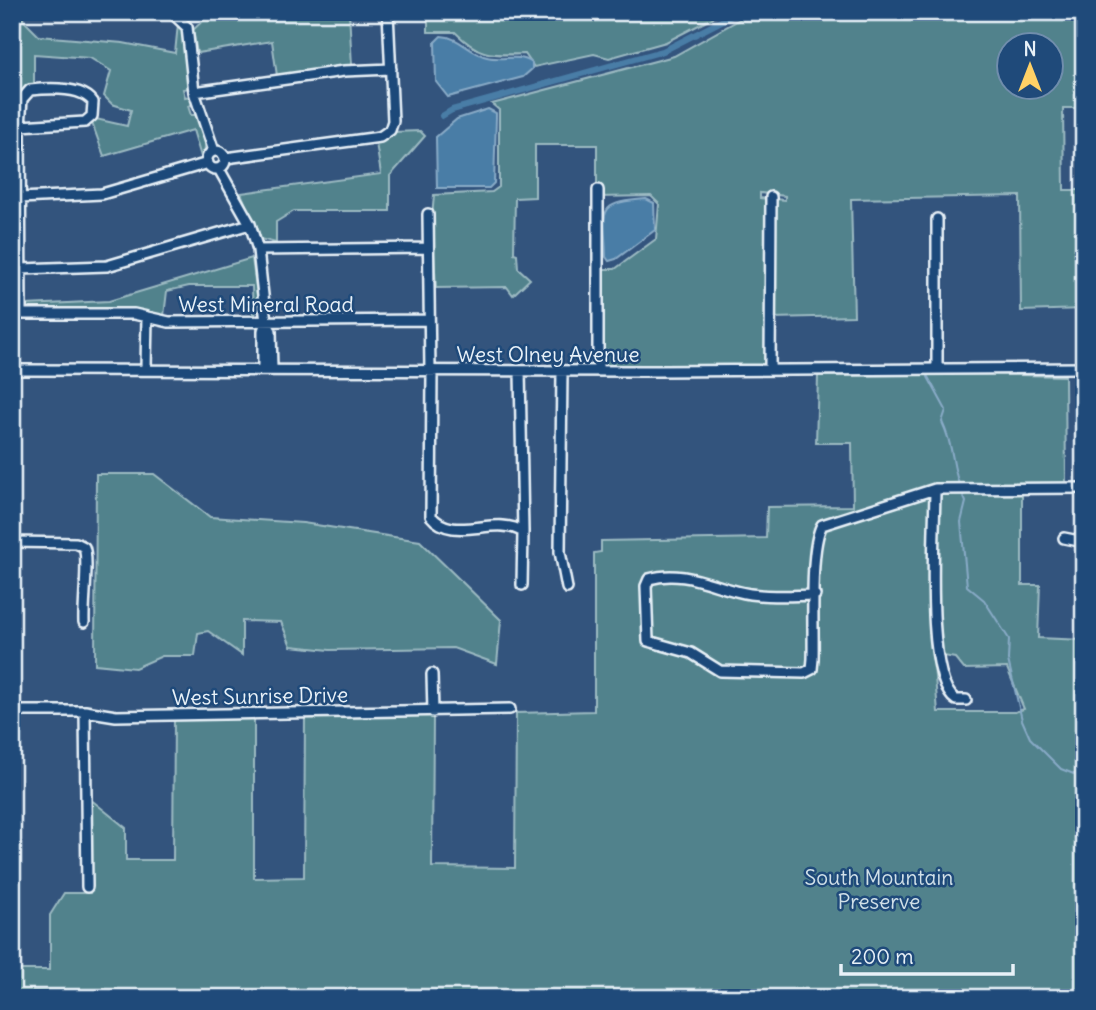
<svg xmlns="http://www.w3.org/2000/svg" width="1096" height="1010" font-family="Delius,sans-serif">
  <rect width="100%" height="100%" fill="#33547d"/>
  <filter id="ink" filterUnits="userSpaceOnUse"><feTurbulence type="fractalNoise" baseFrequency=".0143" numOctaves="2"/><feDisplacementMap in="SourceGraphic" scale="14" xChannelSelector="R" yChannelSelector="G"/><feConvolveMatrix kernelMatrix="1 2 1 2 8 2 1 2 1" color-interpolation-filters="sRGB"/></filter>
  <g filter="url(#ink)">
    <path fill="#51828c" stroke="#9cbac2" stroke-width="2" fill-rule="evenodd" d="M 12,12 L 24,12 L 23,20 L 39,36 L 123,43 L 175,53 L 178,24 C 191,38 187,69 189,88 L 183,89 L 185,97 L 191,96 L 193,104 L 188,106 L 191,115 L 197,115 L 206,138 L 204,155 L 201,157 L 193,130 L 104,156 L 92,123 L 96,119 L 127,126 L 131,110 L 112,104 L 104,96 L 111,71 L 90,58 L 34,54 L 34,85 L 19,94 L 16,114 L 12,114 Z
      M 212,12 L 349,12 L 352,66 L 277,76 L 272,41 L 197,53 L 193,30 Z
      M 428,12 L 724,12 L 666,42 L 609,58 L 594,54 L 534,67 L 525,54 C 491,55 480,57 455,32 L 428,32 Z
      M 753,12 L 1084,12 L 1084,108 L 1063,108 L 1064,190 L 1084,190 L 1084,309 L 1021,311 L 1020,196 L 851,199 L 854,316 L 772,318 L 775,199 L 785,200 L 785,196 L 760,193 L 760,198 L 768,199 L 767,355 L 764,364 L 756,367 L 603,367 L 600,360 L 600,269 L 615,269 L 656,239 L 659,204 L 651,196 L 597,197 L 597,145 L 535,145 L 535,197 L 515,198 L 514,253 L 517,254 L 518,268 L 530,279 L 513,295 L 507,287 L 436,288 L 432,218 L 434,195 L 492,192 L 499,187 L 499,110 L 492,104 L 674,56 ZM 1009,46 L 1050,46 L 1050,88 L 1009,88 Z
      M 420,131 L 425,136 L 390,176 L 390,211 L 294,211 L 276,222 L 276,243 L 260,239 L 241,193 L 381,174 L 376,143 L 393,132 Z
      M 252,258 L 259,309 L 253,316 L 252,286 L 189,286 L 167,291 L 164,316 L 134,310 L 30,310 L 27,305 L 109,301 Z
      M 981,374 L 1065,376 L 1066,484 L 931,487 L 933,654 L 938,712 L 1015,712 L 1024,709 L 1007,668 L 964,669 L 955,658 L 938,655 L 937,497 L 938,491 L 1022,490 L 1022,585 L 1040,585 L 1038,638 L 1084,640 L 1084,998 L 82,998 L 82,992 L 33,991 L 33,998 L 12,998 L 12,970 L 50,970 L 50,915 L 64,893 L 90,893 L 89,798 L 126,828 L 126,860 L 173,860 L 174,719 L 215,719 L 254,713 L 254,878 L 304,877 L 305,714 L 433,715 L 432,867 L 515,868 L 516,713 L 594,711 L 594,553 L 601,552 L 601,541 L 766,538 L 767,507 L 853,506 L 852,443 L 816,443 L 818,376 Z
      M 96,474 L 154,474 L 210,517 L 303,523 L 420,541 L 501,620 L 497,664 L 453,648 L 330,650 L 291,646 L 281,622 L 242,621 L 242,655 L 208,631 L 198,633 L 195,656 L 162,656 L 135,668 L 95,664 Z"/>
    <path fill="#497da6" stroke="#89abc7" stroke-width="2" d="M 441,36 C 460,37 469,53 487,57 C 502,61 520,53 532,63 L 532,69 L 523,77 L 448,97 L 436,82 L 435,42 Z
      M 488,109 L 496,113 L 496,117 L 494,183 L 489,188 L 437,188 L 436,137 L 457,119 Z
      M 646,199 L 654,203 L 655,230 L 616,259 L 609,261 L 606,257 C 605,210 594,203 646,199 Z"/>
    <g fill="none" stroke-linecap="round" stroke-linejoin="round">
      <path stroke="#89abc7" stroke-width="2" d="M 928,377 L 946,410 L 942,422 C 954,447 951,461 959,484
        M 962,493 L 966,502 L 961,522 L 967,586 L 984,600 L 1009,639 L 1008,660 L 1022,720 L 1030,738 L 1061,769 L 1084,778"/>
      <path stroke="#497da6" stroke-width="6" d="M 442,116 L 452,110 L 663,51 L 739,12"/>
      <defs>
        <path id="minor" d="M 171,12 L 187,27 L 194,92 L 214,151
          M 194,92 L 344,71 L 391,69
          M 20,126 L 85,122 L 92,116 L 93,102 C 82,86 49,88 30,90 L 22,99 L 20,126 L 21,314 L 134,314 L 169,322 L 429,320
          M207 160a9 9 0 1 1 18 0a9 9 0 1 1-18 0Z
          M 226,158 L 380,137 L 390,130 L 393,121 L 388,12
          M 219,169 L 250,224 L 258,250 L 266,322 L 271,331 L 272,369
          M 598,190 L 598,371
          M 20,198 L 102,194 L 208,163
          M 428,214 L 430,371
          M 258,250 L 428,248
          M 21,269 L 107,266 L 250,224
          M 937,367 L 937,219
          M 146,368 L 147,317
          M 263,369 L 263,331 L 266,322
          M 12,370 L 657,371 L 1084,368
          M 770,370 L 771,197
          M 432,371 L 431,516 C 453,544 496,514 523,532 L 522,585
          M 520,371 L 523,532
          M 562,371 L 560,552 L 567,588
          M 935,489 C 935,529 924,680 956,700 L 966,700
          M 1064,538 L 1084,542
          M 12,542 L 76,543 L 84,547 C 89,558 83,605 84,622
          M 815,595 C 793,596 771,597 750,594 C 716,589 685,568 649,579 L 646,586 L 648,641 L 691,653 L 720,671 L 804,673 L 812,669 L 813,659 C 814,629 809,548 822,525 L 935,489 L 1084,488
          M 432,674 L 433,712
          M 12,711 L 85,711 L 116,716 L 510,709
          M 85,711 L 87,887"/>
      </defs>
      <use href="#minor" stroke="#e8f1f8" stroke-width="14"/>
      <use href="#minor" stroke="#1f4a7a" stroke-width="9"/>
    </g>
  </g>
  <g text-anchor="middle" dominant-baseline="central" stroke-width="5" stroke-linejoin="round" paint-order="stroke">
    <g font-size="21" fill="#e8f1f8" stroke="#1f4a7a">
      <text x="266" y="304">West Mineral Road</text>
      <text x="548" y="354">West Olney Avenue</text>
      <text transform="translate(260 696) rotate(-1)">West Sunrise Drive</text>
    </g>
    <g font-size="21" fill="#d1e0e8" stroke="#1f4a7a">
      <text x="879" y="877">South Mountain<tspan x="879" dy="24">Preserve</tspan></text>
    </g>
  </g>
  <rect width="1096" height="1010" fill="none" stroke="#1f4a7a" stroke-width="42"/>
  <rect x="21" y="21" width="1054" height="968" fill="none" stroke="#e8f1f8" stroke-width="2.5" filter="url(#ink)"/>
  <g transform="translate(1030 66)"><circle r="33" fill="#1f4a7a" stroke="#6f8dac" stroke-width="2"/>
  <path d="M0-5L12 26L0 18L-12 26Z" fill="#ffd166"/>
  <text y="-10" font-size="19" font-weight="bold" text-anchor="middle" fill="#e8f1f8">N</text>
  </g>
  <path d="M841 964v10h172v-10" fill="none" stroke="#e8f1f8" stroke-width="3.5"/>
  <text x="851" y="964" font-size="21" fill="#e8f1f8" stroke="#1f4a7a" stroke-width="5" paint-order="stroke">200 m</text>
</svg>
